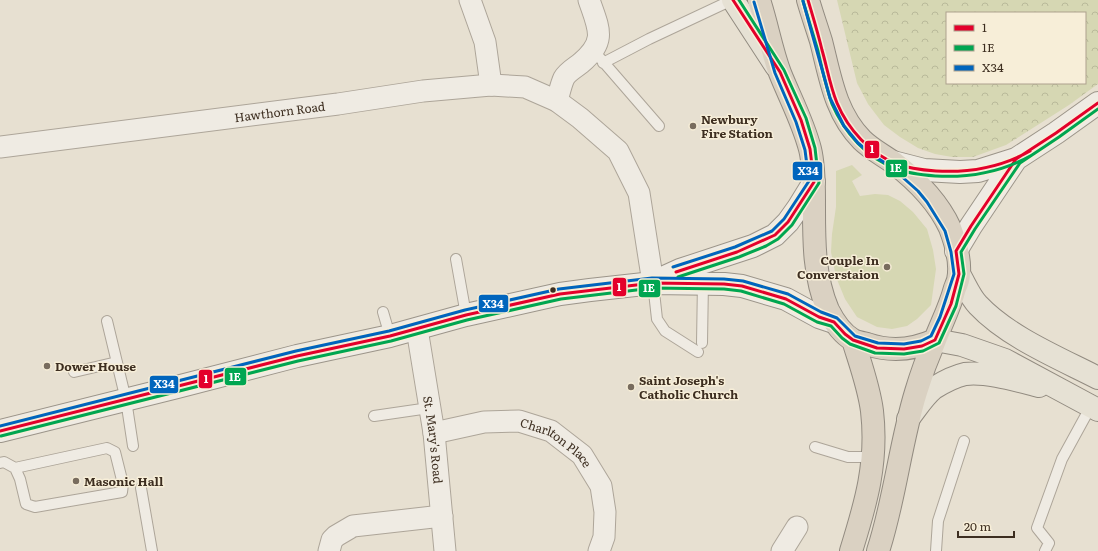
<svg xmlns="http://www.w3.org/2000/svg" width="1098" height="551" font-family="Literata,serif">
  <defs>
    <pattern id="forest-crowns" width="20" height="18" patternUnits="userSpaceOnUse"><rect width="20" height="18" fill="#d6d7b3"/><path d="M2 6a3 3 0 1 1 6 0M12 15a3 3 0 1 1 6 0" fill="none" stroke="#b9b99a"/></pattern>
  </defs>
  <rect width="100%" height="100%" fill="#e7e0d1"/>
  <path fill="#d6d7b3" d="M 852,165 L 862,175 L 852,181 L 860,196 L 875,194 L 888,195 L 900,201 L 913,212 L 927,229 L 933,250 L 936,269 L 931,305 L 917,319 L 907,326 L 892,329 L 877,327 L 857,317 L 845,299 L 836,277 L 831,252 L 832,234 L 836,207 L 836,171 Z"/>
  <path fill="url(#forest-crowns)" fill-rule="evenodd" d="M 837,0 L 1098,0 L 1098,84 L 1069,105 L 1006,145 L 973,157 L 952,157 L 935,154 L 918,148 L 900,137 L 884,125 L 868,104 L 857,83 ZM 947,13 L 1085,13 L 1085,83 L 947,83 Z"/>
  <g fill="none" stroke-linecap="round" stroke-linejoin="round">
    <defs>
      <path id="lane" d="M 600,58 L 659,126
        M 603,63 L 649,39 L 732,0
        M 456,259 L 466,315
        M 653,283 L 657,319 L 665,331 L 698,352
        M 383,312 L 390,336
        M 107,321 L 126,400 L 133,446
        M 702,343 L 703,281
        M 74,372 L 117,362
        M 374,416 L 429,408
        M 815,447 L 848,457 L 873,457
        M 0,463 L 4,462 L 15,468 L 20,479 L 26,504 L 35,507 L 122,492 L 123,484 L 115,452 L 107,448 L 15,468
        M 141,488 L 152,551
        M 936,551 L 938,521 L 964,441
        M 1045,551 L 1049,543 L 1037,528 L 1062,459 L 1091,406"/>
      <g id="street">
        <path d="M 470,0 L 485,42 L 491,85"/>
        <path d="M 557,101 C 559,94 561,84 564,78 C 567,72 576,67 581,63 C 607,41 599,29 589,0"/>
        <path id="s1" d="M 0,147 L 338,104 L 423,91 L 491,85 L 525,87 L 557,101 L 580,118 L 618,151 L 639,193 L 653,283"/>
        <path id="s2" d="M 417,329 L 434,433 L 445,551"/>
        <path id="s3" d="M 434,433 L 484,422 L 519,421 L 551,431 L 582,455 L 601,486 L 605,512 L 604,537 L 599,551"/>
        <path d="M 329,551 L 332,540 L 336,536 L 353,526 L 442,516"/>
        <path d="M 782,551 L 797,527"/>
      </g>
      <path id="secondary" d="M 893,162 L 924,170 L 960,172 L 978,171 L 1016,159 L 1056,133 L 1098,103
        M 956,251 L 971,226 L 1016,159
        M 658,280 L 680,270 L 753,246 L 775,235 L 788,222 L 798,208 L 814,182
        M 0,431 L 177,387 L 297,356 L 390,336 L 466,315 L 560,294 L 590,290 L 653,283 L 724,284 L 742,286 L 786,299 L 819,317 L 834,322"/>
      <path id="primary" d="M 733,0 L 776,66
        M 959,274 C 965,284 970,297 978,305 C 1008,337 1059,358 1098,378
        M 935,340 L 962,345 L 1005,360 L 1098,410
        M 908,419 C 916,409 924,396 934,388 C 942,383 956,376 965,374 C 986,371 1019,381 1039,386"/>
      <path id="highway" d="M 759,0 C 767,24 771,49 780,73 C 790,98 803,122 810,149 C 814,165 814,183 814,200 C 814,237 813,275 828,310 C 834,322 841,333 853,340 C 857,342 863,343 867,344 C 890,352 913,350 935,340
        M 808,0 C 812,14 817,28 821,41 C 830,76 835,113 862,140 C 871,149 883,155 894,163 C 916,180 938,202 950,228 C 955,241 960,259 959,273 C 959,278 957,284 955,288 C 950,307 942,322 935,340 C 928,356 921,375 916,392 C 900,444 895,499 878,551
        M 851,551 C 866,503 878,462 872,411 C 869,387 860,363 853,340"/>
    </defs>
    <use href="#lane" stroke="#ada599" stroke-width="12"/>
    <use href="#street" stroke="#ada599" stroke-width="23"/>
    <use href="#secondary" stroke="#9c958a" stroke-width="24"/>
    <use href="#primary" stroke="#928b80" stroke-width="24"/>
    <use href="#highway" stroke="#928b80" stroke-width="24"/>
    <use href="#lane" stroke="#efebe3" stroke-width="10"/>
    <use href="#street" stroke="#efebe3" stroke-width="21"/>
    <use href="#secondary" stroke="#efebe3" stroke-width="22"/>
    <use href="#primary" stroke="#e6e1d4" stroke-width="22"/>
    <use href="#highway" stroke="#dad1c2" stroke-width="22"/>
    <defs>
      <path id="bus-1" d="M 808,0 C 813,17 818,33 822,50 C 827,67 830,86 837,103 C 848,129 870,154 897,164 C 910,169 923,170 936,171 C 970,173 1000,168 1030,151
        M 676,272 L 737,252 L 775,235 L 788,222 L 814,182 L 810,149 L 801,120 L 780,72 L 733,0
        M 0,431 L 297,356 L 390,336 L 466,315 L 560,294 L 653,283 L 724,284 L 742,286 L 786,299 L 819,317 L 834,322 L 845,334 L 853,340 L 877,348 L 904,349 L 922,346 L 935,340 L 951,304 L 959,274 L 956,251 L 971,226 L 1016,159 L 1056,133 L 1098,103"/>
      <path id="bus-2" d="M 803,1 C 808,18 813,34 818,51 C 822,69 826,87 832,104 C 844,132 867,159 897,169 C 909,174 923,175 936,176 C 971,178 1002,172 1032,155
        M 678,277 L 739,257 L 766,246 L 778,239 L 792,225 L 819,183 L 815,148 L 806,118 L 784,70 L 739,0
        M 1,436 L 298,361 L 391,341 L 467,320 L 561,299 L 653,288 L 724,289 L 741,291 L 784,304 L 817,322 L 831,326 L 842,338 L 850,344 L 875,353 L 904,354 L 923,351 L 939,343 L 956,306 L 964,274 L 961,252 L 975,229 L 1020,163 L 1059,137 L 1098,109"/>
      <path id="bus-3" d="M 673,267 L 735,247 L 772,231 L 784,219 L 809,181 L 805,150 L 796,122 L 775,73 L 754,2
        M 0,426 L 296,351 L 389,331 L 465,310 L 559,289 L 652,278 L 724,279 L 743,281 L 788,294 L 821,312 L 837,318 L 855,336 L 878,343 L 904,344 L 921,341 L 931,336 L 940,317 L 954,274 L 951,252 L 945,231 L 927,202 L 918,191 L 890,166 L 871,154 L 858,143 L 844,126 L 830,98 L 803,1"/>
    </defs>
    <use href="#bus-1" stroke="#f7eed8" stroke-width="6"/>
    <use href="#bus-2" stroke="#f7eed8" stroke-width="6"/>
    <use href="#bus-3" stroke="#f7eed8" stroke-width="6"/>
    <use href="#bus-1" stroke="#e4002b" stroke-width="3"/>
    <use href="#bus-2" stroke="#00a651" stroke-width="3"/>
    <use href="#bus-3" stroke="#0065bd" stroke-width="3"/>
  </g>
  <g fill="#786c5e" stroke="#f7eed8" stroke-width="1.5">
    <circle cx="693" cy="126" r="4"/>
    <circle cx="887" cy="267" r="4"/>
    <circle cx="47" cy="366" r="4"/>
    <circle cx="631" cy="387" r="4"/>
    <circle cx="76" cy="481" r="4"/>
  </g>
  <circle fill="#3d2e20" stroke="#f7eed8" stroke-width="1.5" cx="553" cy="290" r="3.5"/>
  <g text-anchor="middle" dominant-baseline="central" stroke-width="3" stroke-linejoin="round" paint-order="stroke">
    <g font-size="12" fill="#3d2e20" stroke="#f7eed8">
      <text stroke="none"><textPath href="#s1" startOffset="282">Hawthorn Road</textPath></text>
      <text stroke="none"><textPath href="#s2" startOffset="112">St. Mary's Road</textPath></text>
      <text stroke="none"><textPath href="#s3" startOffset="130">Charlton Place</textPath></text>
    </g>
    <g font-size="12" font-weight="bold" fill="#3d2e20" stroke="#f7eed8" text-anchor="start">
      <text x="701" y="119">Newbury<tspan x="701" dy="14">Fire Station</tspan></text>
      <text x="879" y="260" text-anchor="end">Couple In<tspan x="879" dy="14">Converstaion</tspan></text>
      <text x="55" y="366">Dower House</text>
      <text x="639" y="380">Saint Joseph's<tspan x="639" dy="14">Catholic Church</tspan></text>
      <text x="84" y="481">Masonic Hall</text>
    </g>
  </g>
  <g stroke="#f7eed8" stroke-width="1.5">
    <rect x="864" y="140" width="16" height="19" rx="4" fill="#e4002b"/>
    <rect x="885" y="159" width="23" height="19" rx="4" fill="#00a651"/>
    <rect x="792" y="161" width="31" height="20" rx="4" fill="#0065bd"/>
    <rect x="612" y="277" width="15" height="20" rx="4" fill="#e4002b"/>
    <rect x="638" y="279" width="23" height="19" rx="4" fill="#00a651"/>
    <rect x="478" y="294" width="31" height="19" rx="4" fill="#0065bd"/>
    <rect x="224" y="367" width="23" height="19" rx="4" fill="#00a651"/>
    <rect x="198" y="369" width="15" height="20" rx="4" fill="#e4002b"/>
    <rect x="149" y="375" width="30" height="19" rx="4" fill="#0065bd"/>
  </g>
  <g font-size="11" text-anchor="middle" font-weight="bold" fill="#fff">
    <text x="872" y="153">1</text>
    <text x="896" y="172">1E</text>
    <text x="808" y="175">X34</text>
    <text x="619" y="291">1</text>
    <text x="649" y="292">1E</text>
    <text x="493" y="308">X34</text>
    <text x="235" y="381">1E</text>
    <text x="206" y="383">1</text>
    <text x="164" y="388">X34</text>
  </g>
  <rect x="946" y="12" width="140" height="72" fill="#f7eed8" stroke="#ada18e"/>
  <rect x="954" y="25" width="20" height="6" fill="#e4002b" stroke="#ada18e"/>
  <text x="982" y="32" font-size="12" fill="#3d2e20">1</text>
  <rect x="954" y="45" width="20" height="6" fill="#00a651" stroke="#ada18e"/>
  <text x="982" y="52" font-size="12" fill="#3d2e20">1E</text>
  <rect x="954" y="65" width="20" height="6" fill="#0065bd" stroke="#ada18e"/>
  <text x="982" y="72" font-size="12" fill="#3d2e20">X34</text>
  <path d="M958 531v6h56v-6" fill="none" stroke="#3d2e20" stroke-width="2"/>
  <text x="964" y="531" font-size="12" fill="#3d2e20" stroke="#f7eed8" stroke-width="3" paint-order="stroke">20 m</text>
</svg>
